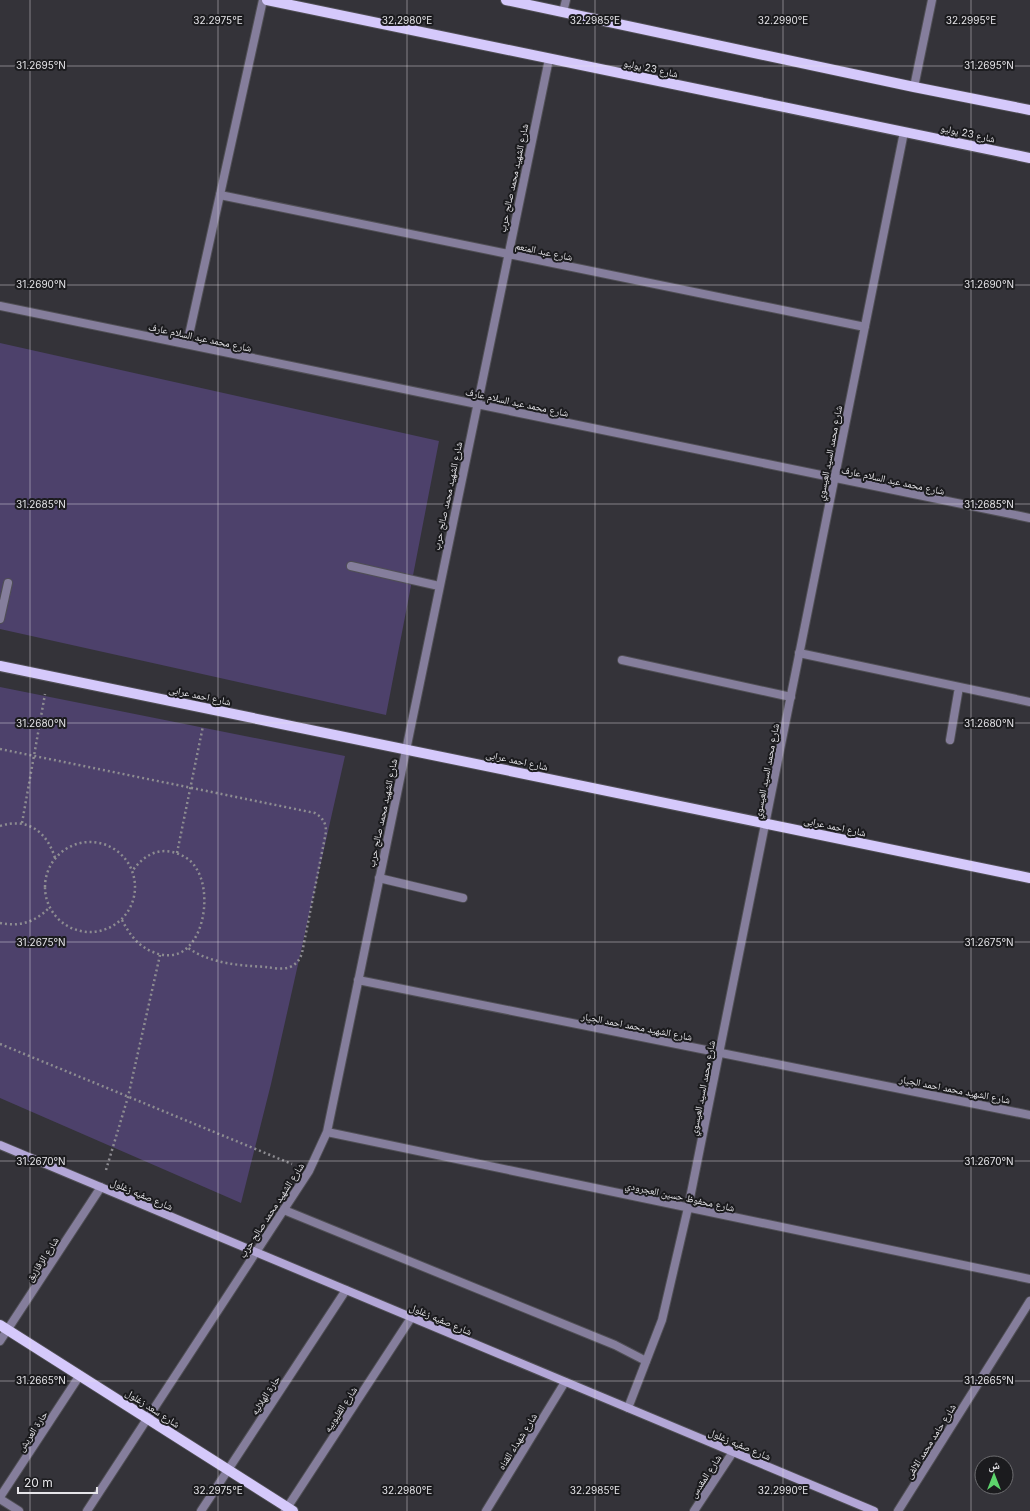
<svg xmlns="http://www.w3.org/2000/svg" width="1030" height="1511" font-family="Inter,'Noto Naskh Arabic',sans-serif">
  <rect width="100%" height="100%" fill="#343339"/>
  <path fill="#4d416b" d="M 0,343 L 439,441 L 386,715 L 0,629 Z
    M 0,687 L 345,756 L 271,1084 L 241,1203 L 0,1098 Z"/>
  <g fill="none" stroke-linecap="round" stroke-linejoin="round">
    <defs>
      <path id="lane" d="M 187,344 L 263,0
        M 351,566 L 439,586
        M 0,619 L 8,583
        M 799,653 L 1030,702
        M 622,660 L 791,697
        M 950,740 L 959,687
        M 379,878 L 463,898
        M 284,1210 L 615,1345 L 646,1361
        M 0,1497 L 80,1375
        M 0,1499 L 19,1511
        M 201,1511 L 346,1290"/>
      <path id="street" d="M 563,12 L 566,0
        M 914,87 L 932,0
        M 220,195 L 865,327
        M 0,306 L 1030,518
        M 358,980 L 1030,1115
        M 327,1132 L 1030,1279
        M 0,1341 L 101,1187
        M 628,1408 L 662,1320 L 688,1208 L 904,132
        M 87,1511 L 309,1171 L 327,1132 L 549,59
        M 285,1511 L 411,1318
        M 486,1511 L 565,1382
        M 694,1511 L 733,1452
        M 898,1511 L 1030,1301"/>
      <path id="secondary" d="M 0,1145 L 874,1511"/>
      <path id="primary" d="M 267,0 L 1030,158
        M 506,0 L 914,87 L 1030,110
        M 0,666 L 1030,878
        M 0,1325 L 293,1511"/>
    </defs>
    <use href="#lane" stroke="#504f55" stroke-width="10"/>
    <use href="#street" stroke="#504f55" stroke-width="10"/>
    <use href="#secondary" stroke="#504f55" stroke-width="10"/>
    <use href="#primary" stroke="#504f55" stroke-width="12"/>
    <path stroke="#8d8c91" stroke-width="2.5" stroke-dasharray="2 3" stroke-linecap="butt" d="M 0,749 L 315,813 C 323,818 326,823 326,832 L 302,953 C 300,959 297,964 290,967 C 283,970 273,968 266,967 C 237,965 212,964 188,948
      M 22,823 L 45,694
      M 0,826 C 28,817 47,832 55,858
      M45 887a45 45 0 1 1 90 0a45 45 0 1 1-90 0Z
      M 177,853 L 203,726
      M 122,920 C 129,934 138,946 153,952 C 164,957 178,957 187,948 C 206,931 210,889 196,868 C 191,859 181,854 172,852 C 155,848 142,858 133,870
      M 0,923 C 20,927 35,922 49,908
      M 0,1044 L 292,1164
      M 106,1170 L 128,1097 L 160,955"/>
    <use href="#lane" stroke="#857e9c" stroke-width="8"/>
    <use href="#street" stroke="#857e9c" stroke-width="8"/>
    <use href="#secondary" stroke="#b3a7d7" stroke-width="8"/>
    <use href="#primary" stroke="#d5c9fb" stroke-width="10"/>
  </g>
  <path fill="none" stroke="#e6e5e9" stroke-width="1" stroke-opacity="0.45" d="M 30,0 L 30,1511M 218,0 L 218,1511M 407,0 L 407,1511M 595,0 L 595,1511M 783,0 L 783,1511M 971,0 L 971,1511M 0,66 L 1030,66M 0,285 L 1030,285M 0,504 L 1030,504M 0,723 L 1030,723M 0,942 L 1030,942M 0,1161 L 1030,1161M 0,1381 L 1030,1381"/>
  <g text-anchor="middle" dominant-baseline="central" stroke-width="4" stroke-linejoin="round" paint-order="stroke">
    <g font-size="10" fill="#e6e5e9" stroke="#1b1b1e">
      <text transform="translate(651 68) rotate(12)">شارع 23 يوليو</text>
      <text transform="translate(968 133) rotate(12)">شارع 23 يوليو</text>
      <text transform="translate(513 178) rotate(-78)">شارع الشهيد محمد صالح حرب</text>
      <text transform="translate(544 251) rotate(12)">شارع عبد المنعم</text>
      <text transform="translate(200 337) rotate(12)">شارع محمد عبد السلام عارف</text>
      <text transform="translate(517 402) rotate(12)">شارع محمد عبد السلام عارف</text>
      <text transform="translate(829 453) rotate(-79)">شارع محمد السيد العيسوي</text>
      <text transform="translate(893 480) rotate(12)">شارع محمد عبد السلام عارف</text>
      <text transform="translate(447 496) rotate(-78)">شارع الشهيد محمد صالح حرب</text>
      <text transform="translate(200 695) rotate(12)">شارع احمد عرابى</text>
      <text transform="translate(517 760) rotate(12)">شارع احمد عرابى</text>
      <text transform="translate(766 771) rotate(-79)">شارع محمد السيد العيسوي</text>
      <text transform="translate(382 813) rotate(-78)">شارع الشهيد محمد صالح حرب</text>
      <text transform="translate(835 826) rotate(12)">شارع احمد عرابى</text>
      <text transform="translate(637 1026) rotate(11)">شارع الشهيد محمد احمد الجيار</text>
      <text transform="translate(702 1088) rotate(-79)">شارع محمد السيد العيسوي</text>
      <text transform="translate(955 1089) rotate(11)">شارع الشهيد محمد احمد الجيار</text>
      <text transform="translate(142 1194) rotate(23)">شارع صفيه زغلول</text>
      <text transform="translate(680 1196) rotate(12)">شارع محفوظ حسين العجرودي</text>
      <text transform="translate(271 1210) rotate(-57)">شارع الشهيد محمد صالح حرب</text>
      <text transform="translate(42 1259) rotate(-57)">شارع الزقازيق</text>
      <text transform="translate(441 1319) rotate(23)">شارع صفيه زغلول</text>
      <text transform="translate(265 1395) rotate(-57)">حارة الهلاليه</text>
      <text transform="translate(153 1408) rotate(33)">شارع سعد زغلول</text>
      <text transform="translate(340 1409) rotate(-57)">شارع القليوبيه</text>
      <text transform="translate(32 1431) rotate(-57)">حارة العريش</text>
      <text transform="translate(517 1441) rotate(-58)">شارع شهداء القناه</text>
      <text transform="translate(930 1441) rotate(-58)">شارع حامد محمد الالفى</text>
      <text transform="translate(740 1444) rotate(23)">شارع صفيه زغلول</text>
      <text transform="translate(705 1476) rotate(-57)">شارع المقدس</text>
    </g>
  </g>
  <g font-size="10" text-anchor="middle" fill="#e6e5e9" stroke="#1b1b1e" stroke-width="4" stroke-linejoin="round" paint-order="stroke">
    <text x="218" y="24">32.2975°E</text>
    <text x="407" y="24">32.2980°E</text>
    <text x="595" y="24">32.2985°E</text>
    <text x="783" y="24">32.2990°E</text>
    <text x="971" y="24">32.2995°E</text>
    <text x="41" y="69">31.2695°N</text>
    <text x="989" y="69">31.2695°N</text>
    <text x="41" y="288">31.2690°N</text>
    <text x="989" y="288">31.2690°N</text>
    <text x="41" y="508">31.2685°N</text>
    <text x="989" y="508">31.2685°N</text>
    <text x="41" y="727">31.2680°N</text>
    <text x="989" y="727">31.2680°N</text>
    <text x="41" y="946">31.2675°N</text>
    <text x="989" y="946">31.2675°N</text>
    <text x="41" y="1165">31.2670°N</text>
    <text x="989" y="1165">31.2670°N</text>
    <text x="41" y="1384">31.2665°N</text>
    <text x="989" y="1384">31.2665°N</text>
    <text x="218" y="1494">32.2975°E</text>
    <text x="407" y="1494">32.2980°E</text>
    <text x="595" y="1494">32.2985°E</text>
    <text x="783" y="1494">32.2990°E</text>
  </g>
  <g transform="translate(994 1475)"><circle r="19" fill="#1b1b1e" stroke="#6c6c6f"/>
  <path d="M0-3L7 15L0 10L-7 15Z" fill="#5dd56c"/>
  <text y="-6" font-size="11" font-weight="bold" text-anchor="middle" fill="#e6e5e9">ش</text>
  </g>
  <path d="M18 1487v6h79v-6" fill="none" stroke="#e6e5e9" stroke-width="2"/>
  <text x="24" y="1487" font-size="12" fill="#e6e5e9" stroke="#1b1b1e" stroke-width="3" paint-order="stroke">20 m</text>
</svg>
